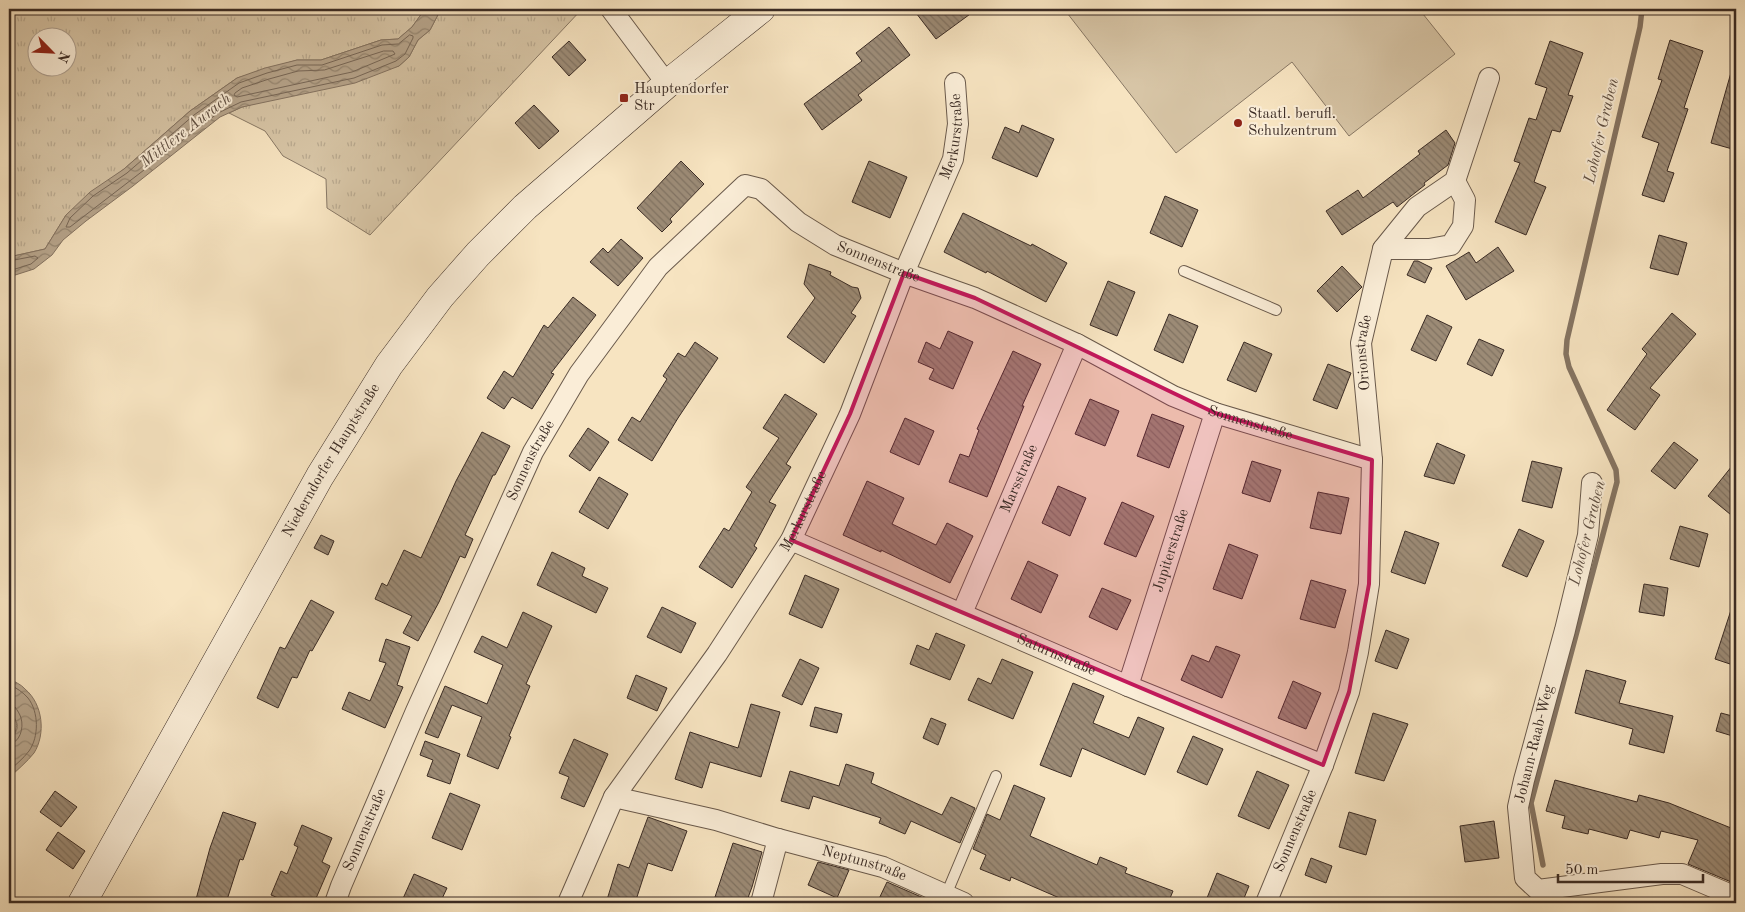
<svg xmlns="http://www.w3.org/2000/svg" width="1745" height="912" font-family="'Old Standard TT',serif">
  <defs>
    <pattern id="grass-tufts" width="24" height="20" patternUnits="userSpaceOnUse" patternTransform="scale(1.25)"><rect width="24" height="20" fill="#d7c5a6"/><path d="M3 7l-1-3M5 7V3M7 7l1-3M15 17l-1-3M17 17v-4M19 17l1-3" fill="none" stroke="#b9a98f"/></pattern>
    <pattern id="water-waves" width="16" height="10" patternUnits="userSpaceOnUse" patternTransform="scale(1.25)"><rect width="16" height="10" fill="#b7a58c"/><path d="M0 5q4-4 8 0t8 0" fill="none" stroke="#968772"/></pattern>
    <pattern id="building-back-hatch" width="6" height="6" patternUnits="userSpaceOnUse" patternTransform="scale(1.25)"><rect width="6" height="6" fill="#9c8b76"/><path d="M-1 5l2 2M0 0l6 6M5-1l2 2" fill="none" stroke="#807261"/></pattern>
  </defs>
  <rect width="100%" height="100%" fill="#f7e4c1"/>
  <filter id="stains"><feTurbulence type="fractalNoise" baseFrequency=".004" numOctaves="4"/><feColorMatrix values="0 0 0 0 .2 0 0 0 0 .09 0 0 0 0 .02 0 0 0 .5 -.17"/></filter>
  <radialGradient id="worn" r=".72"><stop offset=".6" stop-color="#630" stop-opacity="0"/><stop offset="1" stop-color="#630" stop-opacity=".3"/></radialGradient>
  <path fill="url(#grass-tufts)" stroke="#887865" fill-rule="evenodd" d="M 9,9 L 425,9 L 412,27 L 398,39 L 381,40 L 321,60 L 297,60 L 237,78 L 190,111 L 124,169 L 66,215 L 45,249 L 9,257 ZM 38,38 L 68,38 L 68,68 L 38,68 Z
    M 441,9 L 582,9 L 370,235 L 327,208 L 326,179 L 283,156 L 265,131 L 229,113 L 242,107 L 399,66 L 409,57 L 418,40 L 430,30 Z
    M 9,706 C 17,721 21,727 9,741 Z"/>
  <path fill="#d7c5a6" stroke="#887865" d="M 1064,9 L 1419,9 L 1455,54 L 1349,136 L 1292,62 L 1176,153 Z"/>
  <path fill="url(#water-waves)" stroke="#857462" d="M 425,9 L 441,9 L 430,30 L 418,40 L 409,57 L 399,66 L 355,83 L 242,107 L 220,117 L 133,186 L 86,221 L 63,240 L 52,255 L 34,269 L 9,277 L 9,257 L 45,249 L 66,215 L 90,192 L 124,169 L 190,111 L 237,78 L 265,68 L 297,60 L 321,60 L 381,40 L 398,39 L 412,27 Z
    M 9,678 C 14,682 21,684 25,689 C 43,704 46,734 34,753 C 27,762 17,770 9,778 L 9,741 C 25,723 14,723 9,706 C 7,698 9,687 9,678 Z"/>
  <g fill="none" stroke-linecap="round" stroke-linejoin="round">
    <path stroke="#786858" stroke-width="1" d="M 410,35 L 413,36 L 413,38 L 405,54 L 396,61 L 354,78 L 241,102 L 218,113 L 70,227 L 66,227 L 70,218 L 93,196 L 127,173 L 194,115 L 239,83 L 267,73 L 297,65 L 322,65 L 382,45 L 398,44 Z
      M 384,51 L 393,51 L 395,54 L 352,72 L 237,97 L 234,95 L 235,93 L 242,88 L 269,79 L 298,71 L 324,70 Z
      M 9,261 L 35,256 L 38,258 L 31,264 L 9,271
      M 9,684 C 16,688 23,692 28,698 C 39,712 39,737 29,751 C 23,759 15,765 9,771
      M 9,705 L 15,707 C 17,710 20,714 21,718 C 24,728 20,743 9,744"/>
    <path stroke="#857462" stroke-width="5.5" d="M 1543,865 L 1531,803 L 1617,482 L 1616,470 L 1569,367 L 1566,354 L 1567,340 L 1640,27 L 1642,9"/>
  </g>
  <path fill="url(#building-back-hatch)" stroke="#3a2b24" d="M 913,9 L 977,9 L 936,39 Z
    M 889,27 L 910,55 L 858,95 L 862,100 L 822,130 L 804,104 L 862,61 L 856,53 Z
    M 1670,40 L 1703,51 L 1684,108 L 1688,109 L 1667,171 L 1674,173 L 1664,202 L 1642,195 L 1659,143 L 1642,137 L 1662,80 L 1658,79 Z
    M 569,41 L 586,60 L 569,76 L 552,57 Z
    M 1550,41 L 1583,53 L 1568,95 L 1573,96 L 1560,132 L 1552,130 L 1534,182 L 1546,187 L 1526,235 L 1495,222 L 1520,163 L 1514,161 L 1529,118 L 1536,120 L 1547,88 L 1535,84 Z
    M 1732,69 L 1736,69 L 1736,150 L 1711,143 Z
    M 534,105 L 559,131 L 539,149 L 515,123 Z
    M 1022,125 L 1054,139 L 1037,177 L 992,158 L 1005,127 L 1019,133 Z
    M 1446,130 L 1455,143 L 1448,165 L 1424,183 L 1425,185 L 1397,207 L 1393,202 L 1342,235 L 1326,211 L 1358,190 L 1363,198 L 1420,154 L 1418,151 Z
    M 681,161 L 704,184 L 670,219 L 672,222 L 662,232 L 637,208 Z
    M 869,161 L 907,177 L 890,218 L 852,202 Z
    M 1165,196 L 1198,210 L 1182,247 L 1150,233 Z
    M 963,213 L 1031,246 L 1032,244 L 1067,263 L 1046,302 L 987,271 L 986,273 L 944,252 Z
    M 1659,235 L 1687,243 L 1678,275 L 1650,268 Z
    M 621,239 L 643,258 L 618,286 L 590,262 L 603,248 L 608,253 Z
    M 1498,247 L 1514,271 L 1466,300 L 1446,266 L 1469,252 L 1476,263 Z
    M 1414,261 L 1418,261 L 1432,268 L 1425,283 L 1407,275 Z
    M 809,264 L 831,272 L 830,275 L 852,287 L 858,288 L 861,298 L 851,313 L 856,316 L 824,363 L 787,337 L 815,298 L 804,284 Z
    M 1342,266 L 1362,287 L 1337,312 L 1317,291 Z
    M 1108,281 L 1135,292 L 1117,336 L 1090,325 Z
    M 573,297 L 596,315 L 551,373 L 554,374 L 532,409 L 512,397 L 504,409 L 487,398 L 504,371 L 513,377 L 544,325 L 548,328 Z
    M 1672,313 L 1696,334 L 1650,388 L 1660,395 L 1635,430 L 1607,410 L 1647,354 L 1642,349 Z
    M 1169,314 L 1198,326 L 1183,363 L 1154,350 Z
    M 1427,315 L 1452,327 L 1436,361 L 1411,350 Z
    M 948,331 L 973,342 L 953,389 L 929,379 L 934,369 L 918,362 L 926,342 L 940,349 Z
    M 1479,339 L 1504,350 L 1492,376 L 1467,364 Z
    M 695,342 L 718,358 L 678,418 L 652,461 L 618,440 L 632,417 L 640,422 L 667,379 L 663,376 L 678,353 L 685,357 Z
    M 1244,342 L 1272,354 L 1256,392 L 1227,380 Z
    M 1013,351 L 1041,364 L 1022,406 L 1024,406 L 987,497 L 949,482 L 960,454 L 969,457 L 979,430 L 977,429 Z
    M 1328,364 L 1351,373 L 1337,409 L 1313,400 Z
    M 785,394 L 817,414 L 786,464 L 791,467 L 769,502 L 776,505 L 754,546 L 757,548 L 732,588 L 699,567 L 724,528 L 729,531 L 752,492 L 746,487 L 779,438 L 763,428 Z
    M 1090,399 L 1119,411 L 1105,446 L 1075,434 Z
    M 1152,414 L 1184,426 L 1169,468 L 1137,456 Z
    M 905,418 L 934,431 L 919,465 L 890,452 Z
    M 588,428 L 609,442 L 590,471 L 569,456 Z
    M 482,432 L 510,446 L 495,475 L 493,475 L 465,535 L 473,539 L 465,558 L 460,556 L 439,602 L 418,641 L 403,633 L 412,616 L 375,599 L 382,583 L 387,586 L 404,550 L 421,558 L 456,481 Z
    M 1674,442 L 1698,460 L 1675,489 L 1651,471 Z
    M 1437,443 L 1465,455 L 1454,484 L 1424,476 Z
    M 1252,461 L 1281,470 L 1270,502 L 1242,493 Z
    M 1532,461 L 1562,468 L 1552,508 L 1522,501 Z
    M 1736,461 L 1736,519 L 1708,496 Z
    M 599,477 L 628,494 L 608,529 L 579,512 Z
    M 867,481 L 904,498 L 892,524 L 936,545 L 947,523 L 973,536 L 950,583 L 881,550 L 881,552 L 843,535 Z
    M 1058,486 L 1086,498 L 1070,536 L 1042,523 Z
    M 1318,492 L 1349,498 L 1341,534 L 1310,528 Z
    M 1122,502 L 1154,516 L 1136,557 L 1104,544 Z
    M 1680,526 L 1708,534 L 1699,567 L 1670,559 Z
    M 1519,529 L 1544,541 L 1527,577 L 1502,566 Z
    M 1405,531 L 1439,543 L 1425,584 L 1391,572 Z
    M 321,535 L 334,541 L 328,555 L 314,548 Z
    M 1229,544 L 1258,555 L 1242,599 L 1213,589 Z
    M 552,552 L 585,568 L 582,576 L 608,588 L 596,613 L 537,585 Z
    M 1028,561 L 1058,575 L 1041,613 L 1011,599 Z
    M 805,575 L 839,589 L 822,628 L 789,614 Z
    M 1311,580 L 1346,590 L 1335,628 L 1300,619 Z
    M 1644,584 L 1668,588 L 1664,616 L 1639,612 Z
    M 1102,588 L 1131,600 L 1117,630 L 1089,617 Z
    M 311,600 L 334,612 L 312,651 L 310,650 L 297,678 L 292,677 L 278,708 L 257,698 L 280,647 L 285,649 Z
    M 1733,604 L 1736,605 L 1736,666 L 1715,659 Z
    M 662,607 L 696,623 L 681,653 L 647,637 Z
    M 523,612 L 552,626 L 526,684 L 530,686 L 509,736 L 511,737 L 498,769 L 467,756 L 482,717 L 452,705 L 438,738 L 425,733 L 445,686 L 487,704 L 503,665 L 474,652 L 482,636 L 507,648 Z
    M 1386,630 L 1409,639 L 1397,669 L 1375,661 Z
    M 936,633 L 965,645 L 950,680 L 910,664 L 917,645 L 929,650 Z
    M 386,639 L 410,647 L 397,685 L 403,687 L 385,728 L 342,709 L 349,692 L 370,701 L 386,663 L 379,661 Z
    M 1216,646 L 1240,655 L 1222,698 L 1181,680 L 1192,655 L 1209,662 Z
    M 800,659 L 819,668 L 802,705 L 782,696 Z
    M 1002,659 L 1033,672 L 1013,719 L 968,700 L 978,678 L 991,684 Z
    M 1586,670 L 1626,681 L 1619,703 L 1673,716 L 1664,753 L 1629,744 L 1633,729 L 1575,713 Z
    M 636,675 L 667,688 L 657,711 L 627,698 Z
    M 1293,681 L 1321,693 L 1306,729 L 1278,718 Z
    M 1073,683 L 1104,696 L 1093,723 L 1129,738 L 1138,717 L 1164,728 L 1145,775 L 1082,748 L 1071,777 L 1040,765 Z
    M 751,704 L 780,712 L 761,777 L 710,762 L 702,788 L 675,779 L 690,732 L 738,748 Z
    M 815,707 L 842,714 L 837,733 L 810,726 Z
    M 1373,713 L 1408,724 L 1384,781 L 1355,773 Z
    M 1721,713 L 1736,717 L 1736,737 L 1716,731 Z
    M 931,718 L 946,724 L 938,745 L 923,738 Z
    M 1193,736 L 1223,749 L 1207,785 L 1177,772 Z
    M 574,739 L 608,754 L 584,807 L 561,798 L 569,777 L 559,773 Z
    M 425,741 L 460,754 L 450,784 L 427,776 L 433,760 L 420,755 Z
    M 846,764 L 874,773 L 871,783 L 942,815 L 951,797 L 975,808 L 960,843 L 911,821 L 905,834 L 879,823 L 881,818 L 813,796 L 809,809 L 781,801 L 790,771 L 839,786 Z
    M 1257,771 L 1289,785 L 1269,829 L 1238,816 Z
    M 1555,780 L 1637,802 L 1639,795 L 1669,803 L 1736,830 L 1736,884 L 1688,864 L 1698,840 L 1661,831 L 1659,838 L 1630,830 L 1627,839 L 1589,829 L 1588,834 L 1562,828 L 1565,816 L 1546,811 Z
    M 1014,785 L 1045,798 L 1030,836 L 1097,865 L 1100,857 L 1127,868 L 1125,873 L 1173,891 L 1168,903 L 1071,903 L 1011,877 L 1010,881 L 980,869 L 986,855 L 973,849 L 987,814 L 1000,820 Z
    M 55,791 L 77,807 L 61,827 L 40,812 Z
    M 450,793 L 480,805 L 462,850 L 432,838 Z
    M 223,812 L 256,823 L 243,860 L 240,859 L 226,903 L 195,903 L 210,848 Z
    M 1349,812 L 1376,820 L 1366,855 L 1339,847 Z
    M 648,817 L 687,831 L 672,871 L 648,863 L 635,903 L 606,903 L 618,864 L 629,868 Z
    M 1494,821 L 1499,858 L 1465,862 L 1460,826 Z
    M 302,825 L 332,838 L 322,862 L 330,866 L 314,903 L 290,903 L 271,895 L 281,871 L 287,874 L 298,847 L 294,845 Z
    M 58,832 L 85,851 L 73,869 L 46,850 Z
    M 733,843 L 762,852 L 752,887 L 746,903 L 713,903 Z
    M 1311,858 L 1332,866 L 1326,883 L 1305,875 Z
    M 818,862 L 849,870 L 837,898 L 808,885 Z
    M 1217,873 L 1249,886 L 1242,903 L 1205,903 Z
    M 414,874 L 447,888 L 440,903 L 401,903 Z
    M 887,882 L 935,903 L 877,903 Z"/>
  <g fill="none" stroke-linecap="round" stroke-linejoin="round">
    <defs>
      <path id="lane" d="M 1184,271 L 1276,310
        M 946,895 L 996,776"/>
      <g id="street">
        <path d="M 611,9 L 667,84"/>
        <path d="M 1383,249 L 1429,249 L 1451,245 L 1463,226 L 1465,200 L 1455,181"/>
        <path id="s1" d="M 1372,460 L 1361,343 L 1383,249 L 1417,207 L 1455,181 L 1489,78"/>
        <path d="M 1592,483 L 1588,535 L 1565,630 L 1524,780 L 1518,807 L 1525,878 L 1538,890 L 1662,874 L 1682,874 L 1736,897"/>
        <path id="s2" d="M 791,540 L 1128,686 L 1323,765"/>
        <path id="s3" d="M 962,613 L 1077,344"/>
        <path id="s4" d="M 1128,686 L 1215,413"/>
        <path id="s5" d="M 614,797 L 716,820 L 778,839 L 883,867 L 964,903"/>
        <path id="s6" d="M 335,903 L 341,886 L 416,711 L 533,452 L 579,374 L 658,267 L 745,185 L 761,189 L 798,222 L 835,245 L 904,273 L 975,298 L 1077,344 L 1173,396 L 1215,413 L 1372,460 L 1369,584 L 1358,652 L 1349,692 L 1323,765 L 1266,903"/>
        <path id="s7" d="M 568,903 L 614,797 L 717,654 L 791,540 L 850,414 L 904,273 L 953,159 L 958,124 L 955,83"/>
        <path d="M 761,903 L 778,839"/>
      </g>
      <g id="secondary">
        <path id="s8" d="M 82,903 L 320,476 L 389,365 L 440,297 L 478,254 L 525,207 L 667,84 L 761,9"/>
      </g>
    </defs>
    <use href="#lane" stroke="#69594b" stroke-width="12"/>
    <use href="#street" stroke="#69594b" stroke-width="22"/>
    <use href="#secondary" stroke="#3a2b24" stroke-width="29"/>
    <use href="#lane" stroke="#faedd7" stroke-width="10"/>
    <use href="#street" stroke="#faedd7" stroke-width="20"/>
    <use href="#secondary" stroke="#faedd7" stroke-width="28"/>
  </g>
  <path fill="#c2185b" fill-opacity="0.2" stroke="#c2185b" stroke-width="4" stroke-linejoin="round" d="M 904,273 L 975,298 L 1215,413 L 1372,460 L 1369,584 L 1349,692 L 1323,765 L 791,540 L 850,414 Z"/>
  <g fill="#8f2418" stroke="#faedd7" stroke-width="2">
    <rect x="619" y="93" width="10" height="10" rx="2.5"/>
    <circle cx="1238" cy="123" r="5"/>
  </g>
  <g text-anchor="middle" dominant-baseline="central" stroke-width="4" stroke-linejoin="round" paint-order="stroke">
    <g font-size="15" fill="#3a2b24" stroke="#faedd7" text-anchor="start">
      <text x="634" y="89">Hauptendorfer<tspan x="634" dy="17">Str</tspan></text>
      <text x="1248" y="114">Staatl. berufl.<tspan x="1248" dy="17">Schulzentrum</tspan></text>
    </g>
    <g font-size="15" fill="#3a2b24" stroke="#faedd7">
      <text stroke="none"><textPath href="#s7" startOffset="864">Merkurstraße</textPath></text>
      <text stroke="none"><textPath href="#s6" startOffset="992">Sonnenstraße</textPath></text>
      <text stroke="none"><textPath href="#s1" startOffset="108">Orionstraße</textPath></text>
      <text stroke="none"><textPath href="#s6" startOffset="1398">Sonnenstraße</textPath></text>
      <text stroke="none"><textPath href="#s8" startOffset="508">Niederndorfer Hauptstraße</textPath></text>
      <text stroke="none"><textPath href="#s6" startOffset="484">Sonnenstraße</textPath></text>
      <text stroke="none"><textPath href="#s3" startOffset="146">Marsstraße</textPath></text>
      <text stroke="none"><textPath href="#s7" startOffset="459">Merkurstraße</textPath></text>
      <text stroke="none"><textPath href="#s4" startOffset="142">Jupiterstraße</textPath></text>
      <text stroke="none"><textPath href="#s2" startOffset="289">Saturnstraße</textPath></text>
      <text transform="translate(1535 744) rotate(-76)">Johann-Raab-Weg</text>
      <text stroke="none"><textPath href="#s6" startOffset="79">Sonnenstraße</textPath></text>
      <text transform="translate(1296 831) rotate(-67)">Sonnenstraße</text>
      <text stroke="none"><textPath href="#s5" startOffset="259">Neptunstraße</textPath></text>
    </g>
    <g font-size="16" font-style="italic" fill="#605043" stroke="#faedd7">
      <text transform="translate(186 131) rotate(-38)">Mittlere Aurach</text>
      <text transform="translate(1602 131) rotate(-77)">Lohofer Graben</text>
      <text transform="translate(1588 533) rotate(-76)">Lohofer Graben</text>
    </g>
  </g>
  <rect width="1745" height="912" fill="none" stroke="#f7e4c1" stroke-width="30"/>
  <rect x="10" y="10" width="1725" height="892" fill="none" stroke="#3a2b24" stroke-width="2.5"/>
  <rect x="15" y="15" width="1715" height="882" fill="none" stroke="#3a2b24"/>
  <g transform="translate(52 52) rotate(114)"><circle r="24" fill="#faedd7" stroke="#ad9f8f"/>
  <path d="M0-4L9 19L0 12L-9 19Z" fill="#8f2418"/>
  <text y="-8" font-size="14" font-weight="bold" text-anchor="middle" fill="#3a2b24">N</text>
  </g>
  <path d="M1558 874v8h145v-8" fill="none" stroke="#3a2b24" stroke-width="2.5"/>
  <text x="1565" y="874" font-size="15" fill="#3a2b24" stroke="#faedd7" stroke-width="4" paint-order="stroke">50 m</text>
  <rect width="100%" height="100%" filter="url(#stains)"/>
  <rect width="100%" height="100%" fill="url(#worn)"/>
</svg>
